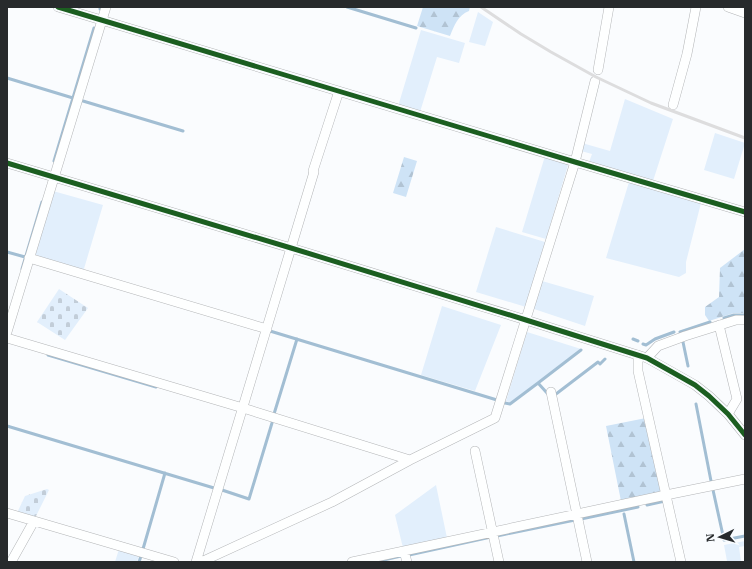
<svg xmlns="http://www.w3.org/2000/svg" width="752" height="569" font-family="'IBM Plex Serif',serif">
  <defs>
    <pattern id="forest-firs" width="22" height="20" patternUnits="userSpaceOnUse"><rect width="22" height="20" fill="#cee3f6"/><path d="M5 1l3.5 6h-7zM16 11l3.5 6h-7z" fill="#b1c3d3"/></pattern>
    <pattern id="cemetery-stones" width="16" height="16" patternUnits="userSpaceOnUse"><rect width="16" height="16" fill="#e2effc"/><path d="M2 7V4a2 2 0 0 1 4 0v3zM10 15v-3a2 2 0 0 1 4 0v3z" fill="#c2cdd8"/></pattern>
  </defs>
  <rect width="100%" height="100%" fill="#fafcfe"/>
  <path fill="#e2effc" d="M 478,12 L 493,22 L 485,46 L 469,42 Z
    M 421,30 L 465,43 L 459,63 L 437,57 L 420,112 L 399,105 L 399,103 Z
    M 625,99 L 673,119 L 653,181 L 589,162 L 592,154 L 581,151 L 582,143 L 610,151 Z
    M 715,133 L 745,143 L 734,179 L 704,170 Z
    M 545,156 L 567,163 L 568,165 L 546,239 L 522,232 Z
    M 629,182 L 701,203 L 686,262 L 686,273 L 679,277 L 606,258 Z
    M 53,191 L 103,205 L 83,272 L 33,257 Z
    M 496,227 L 545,242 L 526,307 L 476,292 Z
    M 542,281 L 594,296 L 585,326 L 534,309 Z
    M 442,306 L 501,325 L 475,391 L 421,375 Z
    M 527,332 L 581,349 L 511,403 L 506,401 Z
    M 436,485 L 447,538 L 403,548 L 395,515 Z
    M 745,541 L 745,546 L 739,547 L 741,562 L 732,562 L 727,561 L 724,545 Z
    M 119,549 L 139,555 L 137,562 L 115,562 Z"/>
  <path fill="url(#forest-firs)" d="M 423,7 L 470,7 L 469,11 C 458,15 454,26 450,36 L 417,26 Z
    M 404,157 L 417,161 L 406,197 L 393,193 Z
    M 745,249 L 745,312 L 744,313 L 734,313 L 709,321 L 705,315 L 705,307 L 719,297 L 720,268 Z
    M 646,418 L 662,490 L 660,493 L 621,501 L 606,426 Z"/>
  <path fill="url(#cemetery-stones)" d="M 59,289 L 88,308 L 65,340 L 37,322 Z
    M 47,489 L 49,490 L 35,518 L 17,513 L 25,496 Z"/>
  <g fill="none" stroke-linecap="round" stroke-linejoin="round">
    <path stroke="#a2bed3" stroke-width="3" d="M 347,7 L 416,28
      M 100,9 L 100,7
      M 7,78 L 73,98
      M 83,101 L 183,131
      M 54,161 L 94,28
      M 7,252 L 25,257
      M 22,269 L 42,202
      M 724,318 L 734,315 L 745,315
      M 270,331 L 497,400
      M 680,332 L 710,322
      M 633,339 L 638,341
      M 683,342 L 688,366
      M 643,344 L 646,345 L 655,339 L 674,332
      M 48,355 L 156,387
      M 547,393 L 538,383 L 581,350
      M 556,394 L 598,362 L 600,364 L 605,359
      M 505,403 L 510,404 L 538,383
      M 696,404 L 711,481
      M 274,414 L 297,339
      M 7,426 L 214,488
      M 222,490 L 249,499 L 272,423
      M 713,490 L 724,540 L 745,536
      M 647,505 L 665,501
      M 624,514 L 634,562
      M 581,519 L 638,507
      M 497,536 L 575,520
      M 143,549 L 165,473
      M 409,555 L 491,537
      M 139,562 L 141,556
      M 375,562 L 401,556"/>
    <defs>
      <path id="minor" d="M 58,7 L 575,162 L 745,212
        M 728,7 L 745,13
        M 598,70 L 609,7
        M 673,105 L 687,54 L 696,7
        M 7,163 L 291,248 L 526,320 L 647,358 L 672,372 L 695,385 L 709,396 L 728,414 L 745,435
        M 313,171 L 339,91
        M 29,258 L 267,329
        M 719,325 L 737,399 L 728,414
        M 7,332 L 106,7
        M 7,338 L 243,408 L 410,460
        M 638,355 L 638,371 L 681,562
        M 647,358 L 658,346 L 685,336 L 736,320 L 745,320
        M 551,392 L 587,562
        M 475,451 L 499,562
        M 7,513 L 174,562
        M 404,551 L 407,562
        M 11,562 L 34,521
        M 196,562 L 314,172
        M 201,562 L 332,502 L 410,460 L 495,418 L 575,162 L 595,81
        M 352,562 L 666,495 L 745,479"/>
    </defs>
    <use href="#minor" stroke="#b4b6b8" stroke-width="10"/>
    <use href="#minor" stroke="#feffff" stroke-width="9"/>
    <path stroke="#ddddde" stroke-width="3" d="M 481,7 L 521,34 L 551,52 L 596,77 L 651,103 L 745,138"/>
    <defs>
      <path id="cycleway" d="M 58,7 L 575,162 L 745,212
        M 7,163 L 291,248 L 526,320 L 647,358 L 672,372 L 695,385 L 709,396 L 728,414 L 745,435"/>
    </defs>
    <use href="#cycleway" stroke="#f9fcff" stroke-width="8"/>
    <use href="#cycleway" stroke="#1b5e20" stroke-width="5"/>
  </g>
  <rect width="752" height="569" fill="none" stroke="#272a2c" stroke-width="16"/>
  <g transform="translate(720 537) rotate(265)" stroke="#f9fcff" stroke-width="3" paint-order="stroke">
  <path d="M0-3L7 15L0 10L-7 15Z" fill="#272a2c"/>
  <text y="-6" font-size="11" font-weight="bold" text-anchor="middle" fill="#272a2c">N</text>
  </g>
</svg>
